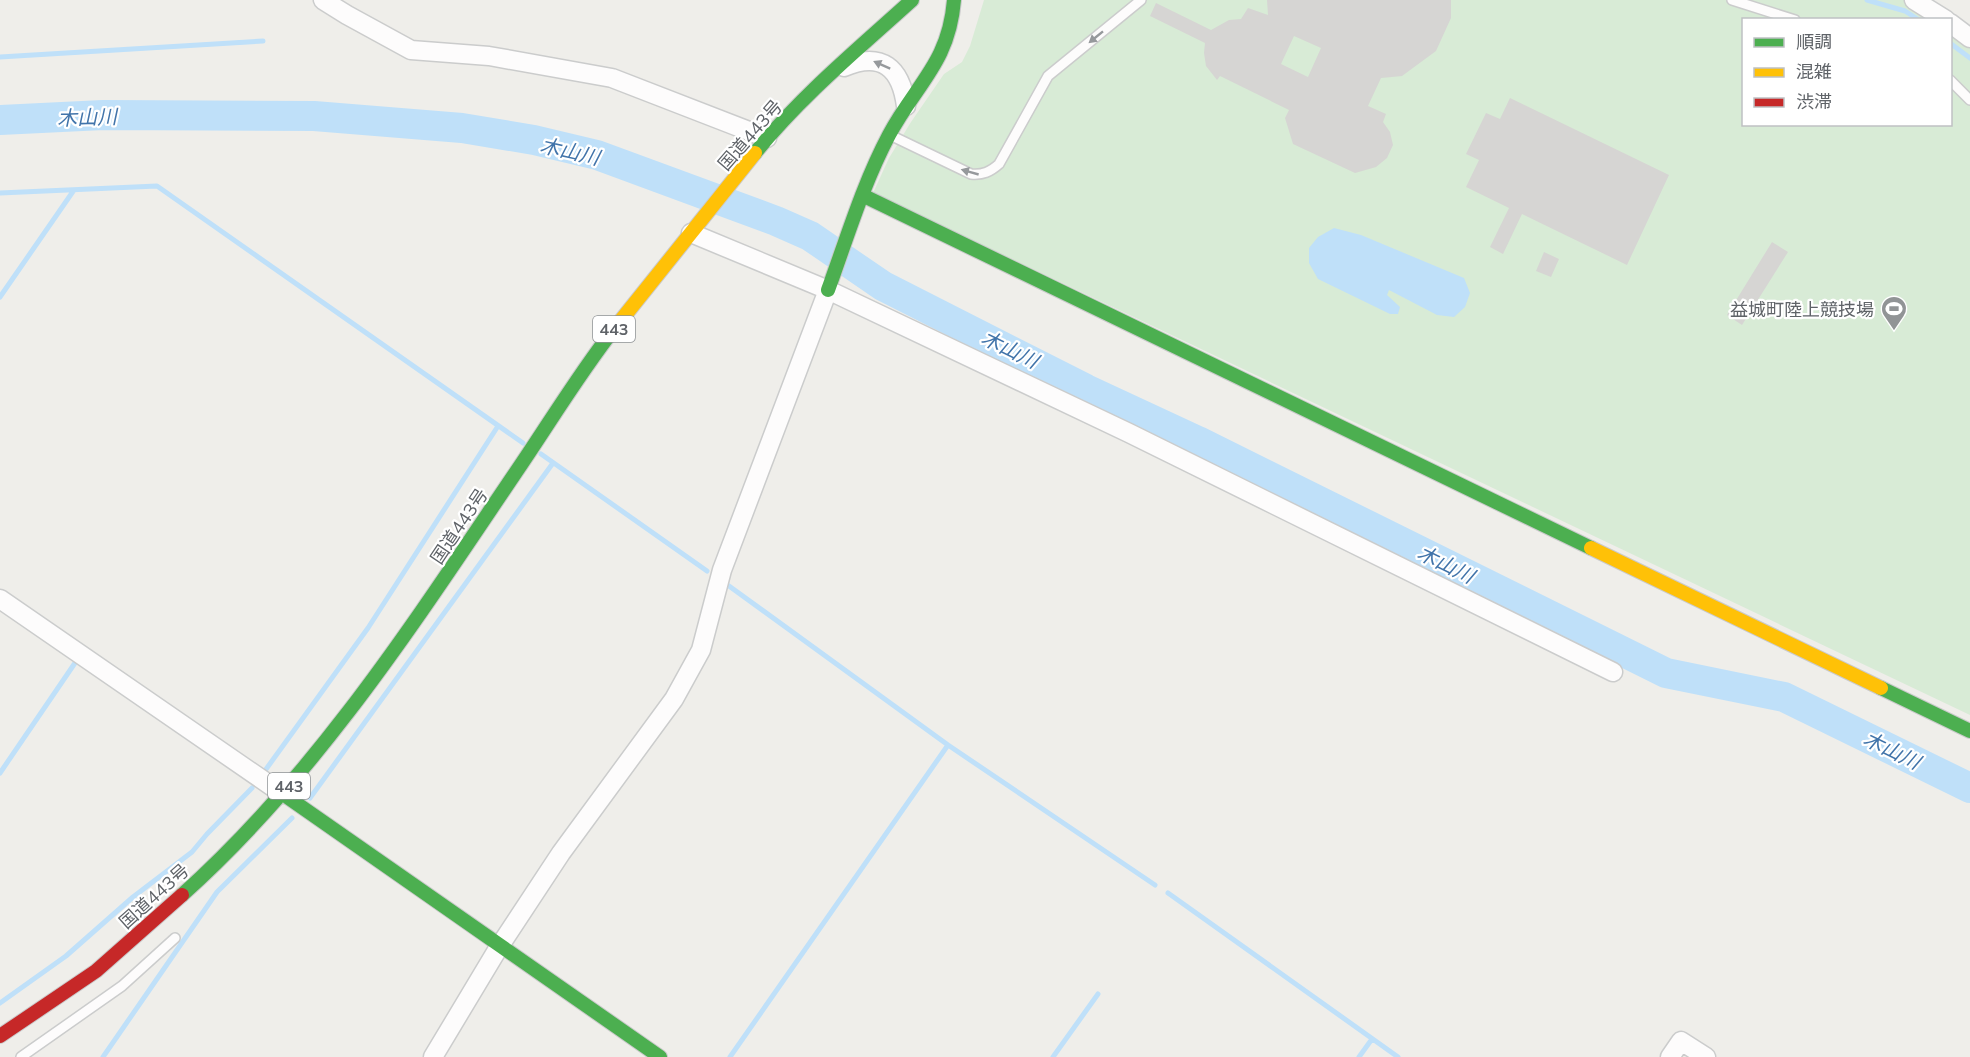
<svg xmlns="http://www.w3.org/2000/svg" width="1970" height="1057" font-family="Mulish,'Noto Sans JP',sans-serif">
  <rect width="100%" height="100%" fill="#efeeea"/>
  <path fill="#d8ebd6" d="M 984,0 L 1905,0 L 1936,19 L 1744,20 L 1744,124 L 1950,124 L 1951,29 L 1970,45 L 1970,715 L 873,193 L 889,158 L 911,122 L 944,74 L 962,62 L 970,46 Z"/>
  <path fill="#bfe0f9" d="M 1334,228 L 1361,235 L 1464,278 L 1470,293 L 1465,307 L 1454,317 L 1437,315 L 1389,290 L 1387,295 L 1400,307 L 1398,314 L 1390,314 L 1318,279 L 1309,263 L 1309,248 L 1318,237 Z"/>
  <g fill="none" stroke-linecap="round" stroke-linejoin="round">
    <path stroke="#bfe0f9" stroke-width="5" d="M 1867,0 L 1905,11 L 1919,20
      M 1950,43 L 1970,58
      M 0,57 L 263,41
      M 0,193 L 157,186 L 523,443
      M 0,297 L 74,190
      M 541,454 L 707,571
      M 729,586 L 948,745 L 1155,885
      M 264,772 L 368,628 L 498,426
      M 0,773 L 77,660
      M 310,798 L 553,463
      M 1168,893 L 1398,1057
      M 0,1003 L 66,956 L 133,897 L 192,852 L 207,834 L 252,788
      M 103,1057 L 217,892 L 292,818
      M 730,1057 L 948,745
      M 1053,1057 L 1098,994
      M 1359,1057 L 1372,1039"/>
    <path stroke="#bfe0f9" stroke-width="30" d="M 0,120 L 103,115 L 314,116 L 462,128 L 534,140 L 597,155 L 776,221 L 810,236 L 883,286 L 1086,389 L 1198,441 L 1666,673 L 1784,697 L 1970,788"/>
  </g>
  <path fill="#d6d5d3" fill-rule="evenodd" d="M 1267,0 L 1451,0 L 1451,18 L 1436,51 L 1402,76 L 1381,78 L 1368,106 L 1386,114 L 1383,122 L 1390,132 L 1393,145 L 1387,158 L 1376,167 L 1355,173 L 1293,144 L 1285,118 L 1289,110 L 1220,76 L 1217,80 L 1206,66 L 1204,53 L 1205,43 L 1150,16 L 1156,3 L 1211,30 L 1229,20 L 1241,19 L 1248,8 L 1268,15 ZM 1294,36 L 1321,48 L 1308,77 L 1281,64 Z
    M 1510,98 L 1669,175 L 1627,265 L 1522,214 L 1503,254 L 1490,247 L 1509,208 L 1466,187 L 1479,160 L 1466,154 L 1486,113 L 1500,119 Z
    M 1772,242 L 1788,252 L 1742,325 L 1727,315 Z
    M 1544,252 L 1559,259 L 1551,277 L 1536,271 Z"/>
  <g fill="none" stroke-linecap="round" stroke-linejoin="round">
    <defs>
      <path id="lane" d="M 1732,0 L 1795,20
        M 1950,80 L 1970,100
        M 890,135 L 971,174 C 983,175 990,172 999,164 L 1048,76 L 1141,0
        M 21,1057 L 122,986 L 175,938"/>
      <path id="street" d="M 323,0 L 347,15 L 411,50 L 489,56 L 612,78 L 767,138
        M 1914,0 L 1946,20
        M 1950,23 L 1970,38
        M 844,67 C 882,51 901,68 906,106
        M 691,233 L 828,290 L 1129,433 L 1613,672
        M 0,599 L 283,794
        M 433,1057 L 499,947 L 561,853 L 674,699 L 701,650 L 722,570 L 828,290
        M 1670,1057 L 1681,1041 L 1706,1057"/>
      <path id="fast" d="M 755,153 C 800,97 858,49 912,0
        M 862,195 L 1591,548
        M 828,290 C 847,238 863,184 889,135 C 916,84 949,63 954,0
        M 1881,688 L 1970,731
        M 283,794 L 660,1057
        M 182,895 C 316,775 414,623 514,475 C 547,427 578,375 614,329"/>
      <path id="slow" d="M 614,329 L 755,153
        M 1591,548 L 1881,688"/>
      <path id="jam" d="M 0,1036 L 96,971 L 182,895"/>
    </defs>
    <use href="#lane" stroke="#cbcccc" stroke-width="12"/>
    <use href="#street" stroke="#cbcccc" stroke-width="21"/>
    <use href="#fast" stroke="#cacacb" stroke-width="16"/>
    <use href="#slow" stroke="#cacacb" stroke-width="16"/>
    <use href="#jam" stroke="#cacacb" stroke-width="16"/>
    <use href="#lane" stroke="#fdfcfc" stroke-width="9"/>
    <use href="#street" stroke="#fdfcfc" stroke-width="18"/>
    <use href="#fast" stroke="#4caf50" stroke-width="14"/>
    <use href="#slow" stroke="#ffc107" stroke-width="14"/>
    <use href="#jam" stroke="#c62828" stroke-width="14"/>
  </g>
  <defs><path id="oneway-solid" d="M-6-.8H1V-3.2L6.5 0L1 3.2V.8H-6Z" transform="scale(1.5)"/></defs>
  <g fill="#96999c">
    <use href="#oneway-solid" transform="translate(1096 37) rotate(141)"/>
    <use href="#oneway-solid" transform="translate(882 65) rotate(-156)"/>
    <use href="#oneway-solid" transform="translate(970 172) rotate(-164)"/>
  </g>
  <defs>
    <symbol id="stadium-pin" viewBox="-11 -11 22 30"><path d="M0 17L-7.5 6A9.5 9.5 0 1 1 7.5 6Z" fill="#919496" stroke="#fff"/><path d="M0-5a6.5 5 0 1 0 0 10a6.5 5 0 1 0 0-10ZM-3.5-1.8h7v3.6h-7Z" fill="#fff"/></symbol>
  </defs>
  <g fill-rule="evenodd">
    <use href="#stadium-pin" x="1879" y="294" width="30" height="40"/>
  </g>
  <g text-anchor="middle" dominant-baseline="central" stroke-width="4.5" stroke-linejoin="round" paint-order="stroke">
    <g fill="#fff" stroke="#8f9295" stroke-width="1.5">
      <rect x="593" y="316" width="42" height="26" rx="4.5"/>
      <rect x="268" y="773" width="42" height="26" rx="4.5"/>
    </g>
    <g font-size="16" font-weight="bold" fill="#5f6368">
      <text x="614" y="329">443</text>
      <text x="289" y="786">443</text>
    </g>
    <g font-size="18" fill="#5f6368" stroke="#fff">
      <text transform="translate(750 135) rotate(-49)">国道443号</text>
      <text transform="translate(459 526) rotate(-56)">国道443号</text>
      <text transform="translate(154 896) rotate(-42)">国道443号</text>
    </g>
    <g font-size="18" fill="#5f6368" stroke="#fff" text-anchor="end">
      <text x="1874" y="309">益城町陸上競技場</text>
    </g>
    <g font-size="20" font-style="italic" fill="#4174aa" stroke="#fff">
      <text transform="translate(87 117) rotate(-2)">木山川</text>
      <text transform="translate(570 151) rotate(13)">木山川</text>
      <text transform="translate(1010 349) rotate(26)">木山川</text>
      <text transform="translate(1446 564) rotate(26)">木山川</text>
      <text transform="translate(1892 750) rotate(26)">木山川</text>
    </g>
  </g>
  <rect x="1742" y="18" width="210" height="108" fill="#ffffff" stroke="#bfc1c3" stroke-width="1.5"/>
  <rect x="1754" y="38" width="30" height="9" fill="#4caf50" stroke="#bfc1c3" stroke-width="1.5"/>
  <text x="1796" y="48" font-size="18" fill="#5f6368">順調</text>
  <rect x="1754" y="68" width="30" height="9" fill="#ffc107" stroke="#bfc1c3" stroke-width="1.5"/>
  <text x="1796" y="78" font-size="18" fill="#5f6368">混雑</text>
  <rect x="1754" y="98" width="30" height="9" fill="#c62828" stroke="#bfc1c3" stroke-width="1.5"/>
  <text x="1796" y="108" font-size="18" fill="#5f6368">渋滞</text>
</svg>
